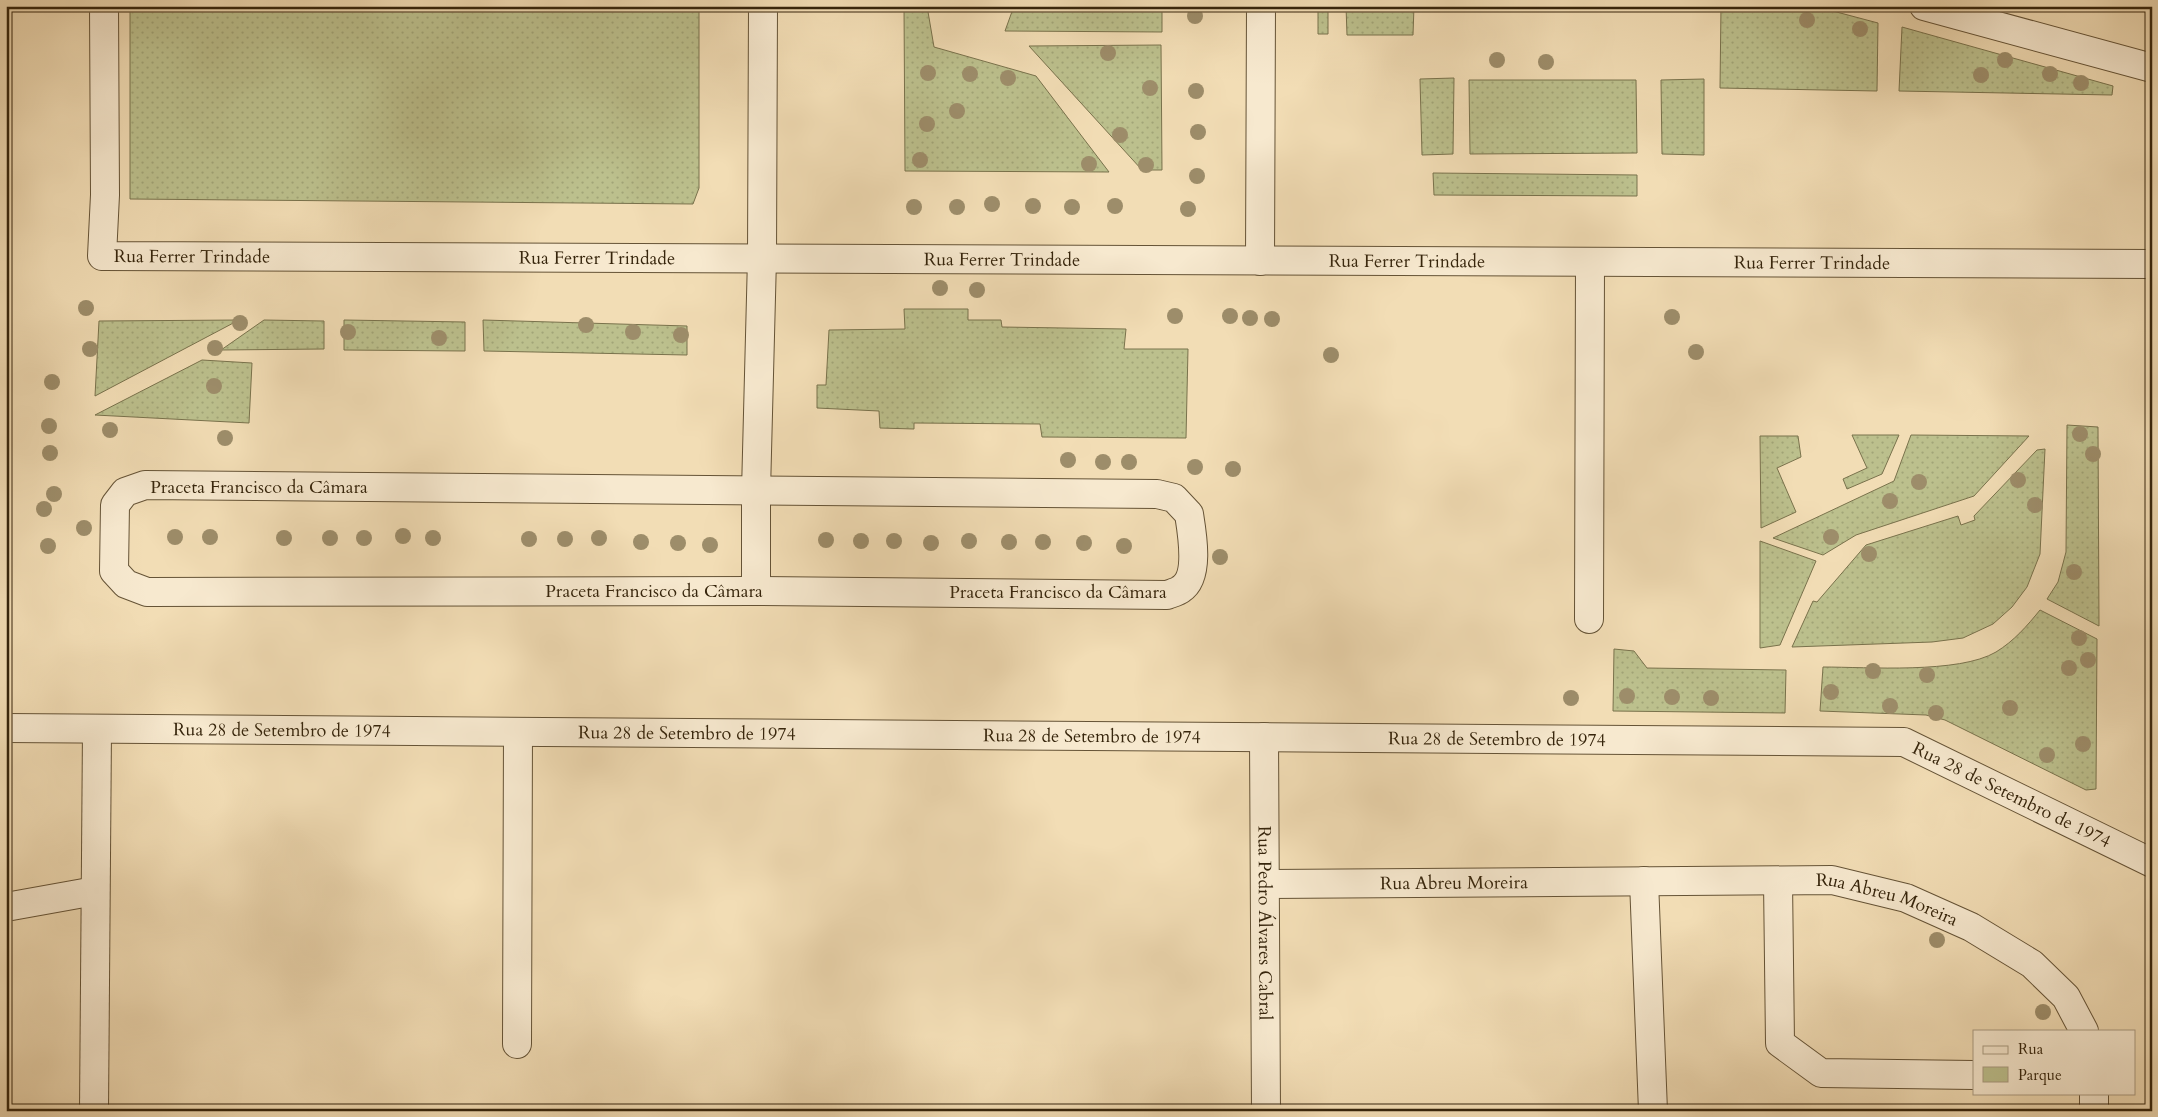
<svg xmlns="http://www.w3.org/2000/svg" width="2158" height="1117" font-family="Cardo,serif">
  <defs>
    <pattern id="green-dots" width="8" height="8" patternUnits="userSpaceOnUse" patternTransform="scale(1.25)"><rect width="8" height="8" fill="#bcc08d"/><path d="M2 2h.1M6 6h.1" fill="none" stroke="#a2a578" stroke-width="1.8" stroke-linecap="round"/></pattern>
  </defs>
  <rect width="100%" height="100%" fill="#f2ddb5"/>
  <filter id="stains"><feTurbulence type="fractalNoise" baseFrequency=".004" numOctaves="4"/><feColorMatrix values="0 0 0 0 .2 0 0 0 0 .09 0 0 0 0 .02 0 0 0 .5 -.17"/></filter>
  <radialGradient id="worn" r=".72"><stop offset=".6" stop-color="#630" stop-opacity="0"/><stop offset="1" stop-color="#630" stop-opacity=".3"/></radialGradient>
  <path fill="url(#green-dots)" stroke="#79724c" d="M 130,6 L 699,6 L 699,188 L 693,204 L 130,199 Z
    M 904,6 L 927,6 L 934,47 L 1036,76 L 1109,172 L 905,171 Z
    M 1014,6 L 1162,6 L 1162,32 L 1005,31 Z
    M 1318,6 L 1328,6 L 1328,34 L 1318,34 Z
    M 1346,6 L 1414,6 L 1413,35 L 1347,35 Z
    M 1721,6 L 1814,6 L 1878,23 L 1877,91 L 1720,88 Z
    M 1902,27 L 2113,86 L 2112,95 L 1899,91 Z
    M 1161,45 L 1162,170 L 1142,170 L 1029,46 Z
    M 1454,78 L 1453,154 L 1422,155 L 1420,79 Z
    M 1704,79 L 1704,155 L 1662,154 L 1661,80 Z
    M 1469,80 L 1636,80 L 1637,153 L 1470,154 Z
    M 1433,173 L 1637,175 L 1637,196 L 1434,195 Z
    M 904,309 L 968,309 L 968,320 L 1001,320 L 1002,327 L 1126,329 L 1124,349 L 1188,349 L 1186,438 L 1042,437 L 1040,424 L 914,423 L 914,429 L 880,428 L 879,411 L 817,408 L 817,385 L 826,385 L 829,330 L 905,329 Z
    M 239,320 L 95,396 L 99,321 Z
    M 264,320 L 324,321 L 324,349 L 221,350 Z
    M 344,320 L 465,322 L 465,351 L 344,350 Z
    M 483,320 L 687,326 L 687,355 L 484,351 Z
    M 202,360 L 252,363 L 249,423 L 95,415 Z
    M 2067,425 L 2098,427 L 2099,626 L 2047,599 L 2058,582 L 2066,552 Z
    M 1852,435 L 1899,435 L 1882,474 L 1847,489 L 1843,479 L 1867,468 Z
    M 1911,435 L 2029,436 L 1974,496 L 1856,535 L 1823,555 L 1773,538 L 1894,481 Z
    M 1760,436 L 1798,436 L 1801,457 L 1777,468 L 1796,512 L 1761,528 Z
    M 2045,449 L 2040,554 L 2027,587 L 2012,607 L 1993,624 L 1963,638 L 1932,642 L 1792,647 L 1813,601 L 1817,602 L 1866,545 L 1958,516 L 1961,525 L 1975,520 L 1974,516 L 2037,450 Z
    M 1760,541 L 1816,561 L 1780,645 L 1760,648 Z
    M 2040,610 L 2097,639 L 2096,789 L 2086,790 L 1945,720 L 1926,715 L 1820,711 L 1823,667 C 1867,667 1959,674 1996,652 C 2014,641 2027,626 2040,610 Z
    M 1614,649 L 1634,651 L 1647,668 L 1786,670 L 1785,713 L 1613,711 Z"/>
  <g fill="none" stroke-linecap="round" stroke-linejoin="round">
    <defs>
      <g id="minor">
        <path id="s1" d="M 104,6 L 105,195 L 102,256 L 2152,264"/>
        <path d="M 1924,6 L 2152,68"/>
        <path d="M 1260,261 L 1261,6"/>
        <path d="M 145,485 L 1157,494 L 1174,498 L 1189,514 C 1192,533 1200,577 1181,589 C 1177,592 1172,593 1167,595 L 756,591 L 147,592 L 126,584 L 114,571 L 115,505 L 125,492 Z"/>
        <path d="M 756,591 L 756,491 L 762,258 L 763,6"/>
        <path d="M 1589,619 L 1590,262"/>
        <path id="s2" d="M 6,728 L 1904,742 L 2152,863"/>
        <path id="s3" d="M 1264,737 L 1266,1111"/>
        <path d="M 1644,881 L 1653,1111"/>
        <path d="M 1778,881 L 1780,1043 L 1821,1073 L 1974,1075"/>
        <path id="s4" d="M 1265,884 L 1832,880 L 1906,898 L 1971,927 L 2032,964 L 2066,997 L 2084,1031"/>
        <path d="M 6,907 L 95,891"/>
        <path d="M 517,1044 L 518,732"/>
        <path d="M 2094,1093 L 2094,1111"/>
        <path d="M 94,1111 L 97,729"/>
      </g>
    </defs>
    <use href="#minor" stroke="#655336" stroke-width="30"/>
    <use href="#minor" stroke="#f7e9cf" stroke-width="28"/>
  </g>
  <g fill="#9d8d6a">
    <circle cx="1195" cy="16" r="8"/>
    <circle cx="1807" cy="20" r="8"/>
    <circle cx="1860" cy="29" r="8"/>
    <circle cx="1108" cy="53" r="8"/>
    <circle cx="1497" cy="60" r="8"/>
    <circle cx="2005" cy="60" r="8"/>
    <circle cx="1546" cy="62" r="8"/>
    <circle cx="928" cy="73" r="8"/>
    <circle cx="970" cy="74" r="8"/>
    <circle cx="2050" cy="74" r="8"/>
    <circle cx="1981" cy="75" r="8"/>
    <circle cx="1008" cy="78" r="8"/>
    <circle cx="2081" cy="83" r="8"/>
    <circle cx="1150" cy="88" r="8"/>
    <circle cx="1196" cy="91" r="8"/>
    <circle cx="957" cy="111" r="8"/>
    <circle cx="927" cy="124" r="8"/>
    <circle cx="1198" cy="132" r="8"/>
    <circle cx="1120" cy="135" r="8"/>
    <circle cx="920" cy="160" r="8"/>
    <circle cx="1089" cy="164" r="8"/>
    <circle cx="1146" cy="165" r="8"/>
    <circle cx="1197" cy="176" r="8"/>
    <circle cx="992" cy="204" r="8"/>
    <circle cx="1033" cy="206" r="8"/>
    <circle cx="1115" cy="206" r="8"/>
    <circle cx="914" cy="207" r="8"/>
    <circle cx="957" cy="207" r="8"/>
    <circle cx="1072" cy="207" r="8"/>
    <circle cx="1188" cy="209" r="8"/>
    <circle cx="940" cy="288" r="8"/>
    <circle cx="977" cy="290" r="8"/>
    <circle cx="86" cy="308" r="8"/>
    <circle cx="1175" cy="316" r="8"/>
    <circle cx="1230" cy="316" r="8"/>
    <circle cx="1672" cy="317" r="8"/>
    <circle cx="1250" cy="318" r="8"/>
    <circle cx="1272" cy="319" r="8"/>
    <circle cx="240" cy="323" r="8"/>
    <circle cx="586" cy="325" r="8"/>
    <circle cx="348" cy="332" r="8"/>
    <circle cx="633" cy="332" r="8"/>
    <circle cx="681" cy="335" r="8"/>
    <circle cx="439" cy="338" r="8"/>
    <circle cx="215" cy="348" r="8"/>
    <circle cx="90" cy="349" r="8"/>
    <circle cx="1696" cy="352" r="8"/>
    <circle cx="1331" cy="355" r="8"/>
    <circle cx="52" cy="382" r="8"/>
    <circle cx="214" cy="386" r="8"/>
    <circle cx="49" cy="426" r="8"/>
    <circle cx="110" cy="430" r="8"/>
    <circle cx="2080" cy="434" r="8"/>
    <circle cx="225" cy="438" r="8"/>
    <circle cx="50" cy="453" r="8"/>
    <circle cx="2093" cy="454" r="8"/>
    <circle cx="1068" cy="460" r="8"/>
    <circle cx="1103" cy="462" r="8"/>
    <circle cx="1129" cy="462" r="8"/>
    <circle cx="1195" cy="467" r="8"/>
    <circle cx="1233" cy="469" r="8"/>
    <circle cx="2018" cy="480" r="8"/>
    <circle cx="1919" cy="482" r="8"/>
    <circle cx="54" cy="494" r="8"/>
    <circle cx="1890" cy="501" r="8"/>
    <circle cx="2035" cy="505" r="8"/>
    <circle cx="44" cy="509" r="8"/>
    <circle cx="84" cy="528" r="8"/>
    <circle cx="403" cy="536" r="8"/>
    <circle cx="175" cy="537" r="8"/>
    <circle cx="210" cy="537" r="8"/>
    <circle cx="1831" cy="537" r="8"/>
    <circle cx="284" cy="538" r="8"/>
    <circle cx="330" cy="538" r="8"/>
    <circle cx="364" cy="538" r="8"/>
    <circle cx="433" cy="538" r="8"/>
    <circle cx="599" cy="538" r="8"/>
    <circle cx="529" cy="539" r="8"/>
    <circle cx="565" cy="539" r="8"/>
    <circle cx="826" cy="540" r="8"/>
    <circle cx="861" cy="541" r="8"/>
    <circle cx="894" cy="541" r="8"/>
    <circle cx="969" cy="541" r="8"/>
    <circle cx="641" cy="542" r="8"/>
    <circle cx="1009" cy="542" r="8"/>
    <circle cx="1043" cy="542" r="8"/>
    <circle cx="678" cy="543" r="8"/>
    <circle cx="931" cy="543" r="8"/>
    <circle cx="1084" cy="543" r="8"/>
    <circle cx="710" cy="545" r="8"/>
    <circle cx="48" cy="546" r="8"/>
    <circle cx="1124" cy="546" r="8"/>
    <circle cx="1869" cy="554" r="8"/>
    <circle cx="1220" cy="557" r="8"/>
    <circle cx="2074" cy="572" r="8"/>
    <circle cx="2079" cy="638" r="8"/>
    <circle cx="2088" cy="660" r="8"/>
    <circle cx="2069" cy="668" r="8"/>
    <circle cx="1873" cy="671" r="8"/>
    <circle cx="1927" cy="675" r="8"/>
    <circle cx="1831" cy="692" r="8"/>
    <circle cx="1627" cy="696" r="8"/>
    <circle cx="1672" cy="697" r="8"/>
    <circle cx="1571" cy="698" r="8"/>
    <circle cx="1711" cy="698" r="8"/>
    <circle cx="1890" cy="706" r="8"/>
    <circle cx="2010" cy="708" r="8"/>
    <circle cx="1936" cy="713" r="8"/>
    <circle cx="2083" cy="744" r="8"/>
    <circle cx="2047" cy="755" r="8"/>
    <circle cx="1937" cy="940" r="8"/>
    <circle cx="2043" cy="1012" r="8"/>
  </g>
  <g text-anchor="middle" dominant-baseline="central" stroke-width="4.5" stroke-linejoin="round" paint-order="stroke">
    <g font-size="18" fill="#36250c" stroke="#f7e9cf">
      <text stroke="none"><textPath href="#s1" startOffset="340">Rua Ferrer Trindade</textPath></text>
      <text stroke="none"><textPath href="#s1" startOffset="745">Rua Ferrer Trindade</textPath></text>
      <text stroke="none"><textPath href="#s1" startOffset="1150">Rua Ferrer Trindade</textPath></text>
      <text stroke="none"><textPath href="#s1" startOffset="1555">Rua Ferrer Trindade</textPath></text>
      <text stroke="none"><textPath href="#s1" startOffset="1960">Rua Ferrer Trindade</textPath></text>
      <text x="259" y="487">Praceta Francisco da Câmara</text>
      <text x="654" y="591">Praceta Francisco da Câmara</text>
      <text x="1058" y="592">Praceta Francisco da Câmara</text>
      <text stroke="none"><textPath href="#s2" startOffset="276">Rua 28 de Setembro de 1974</textPath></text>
      <text stroke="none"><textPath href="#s2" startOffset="681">Rua 28 de Setembro de 1974</textPath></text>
      <text stroke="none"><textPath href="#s2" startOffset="1086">Rua 28 de Setembro de 1974</textPath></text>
      <text stroke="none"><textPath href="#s2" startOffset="1491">Rua 28 de Setembro de 1974</textPath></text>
      <text stroke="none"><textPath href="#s2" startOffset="2018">Rua 28 de Setembro de 1974</textPath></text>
      <text stroke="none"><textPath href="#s4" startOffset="189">Rua Abreu Moreira</textPath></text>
      <text stroke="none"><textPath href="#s4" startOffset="625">Rua Abreu Moreira</textPath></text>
      <text stroke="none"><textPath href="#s3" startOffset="186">Rua Pedro Álvares Cabral</textPath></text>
    </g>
  </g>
  <rect width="2158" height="1117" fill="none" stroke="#f2ddb5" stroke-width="25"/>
  <rect x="8" y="8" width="2143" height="1102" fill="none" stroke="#36250c" stroke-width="2.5"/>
  <rect x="12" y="12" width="2133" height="1092" fill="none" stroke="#36250c"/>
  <rect x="1973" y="1030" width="162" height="65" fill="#f7e9cf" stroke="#aa9b81"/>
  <rect x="1983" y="1046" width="25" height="8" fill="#f7e9cf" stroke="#aa9b81"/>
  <text x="2018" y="1054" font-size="15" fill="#36250c">Rua</text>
  <rect x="1983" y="1067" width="25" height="15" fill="#bcc08d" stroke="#aa9b81"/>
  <text x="2018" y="1080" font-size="15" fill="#36250c">Parque</text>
  <rect width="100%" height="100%" filter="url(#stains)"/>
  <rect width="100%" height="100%" fill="url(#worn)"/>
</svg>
